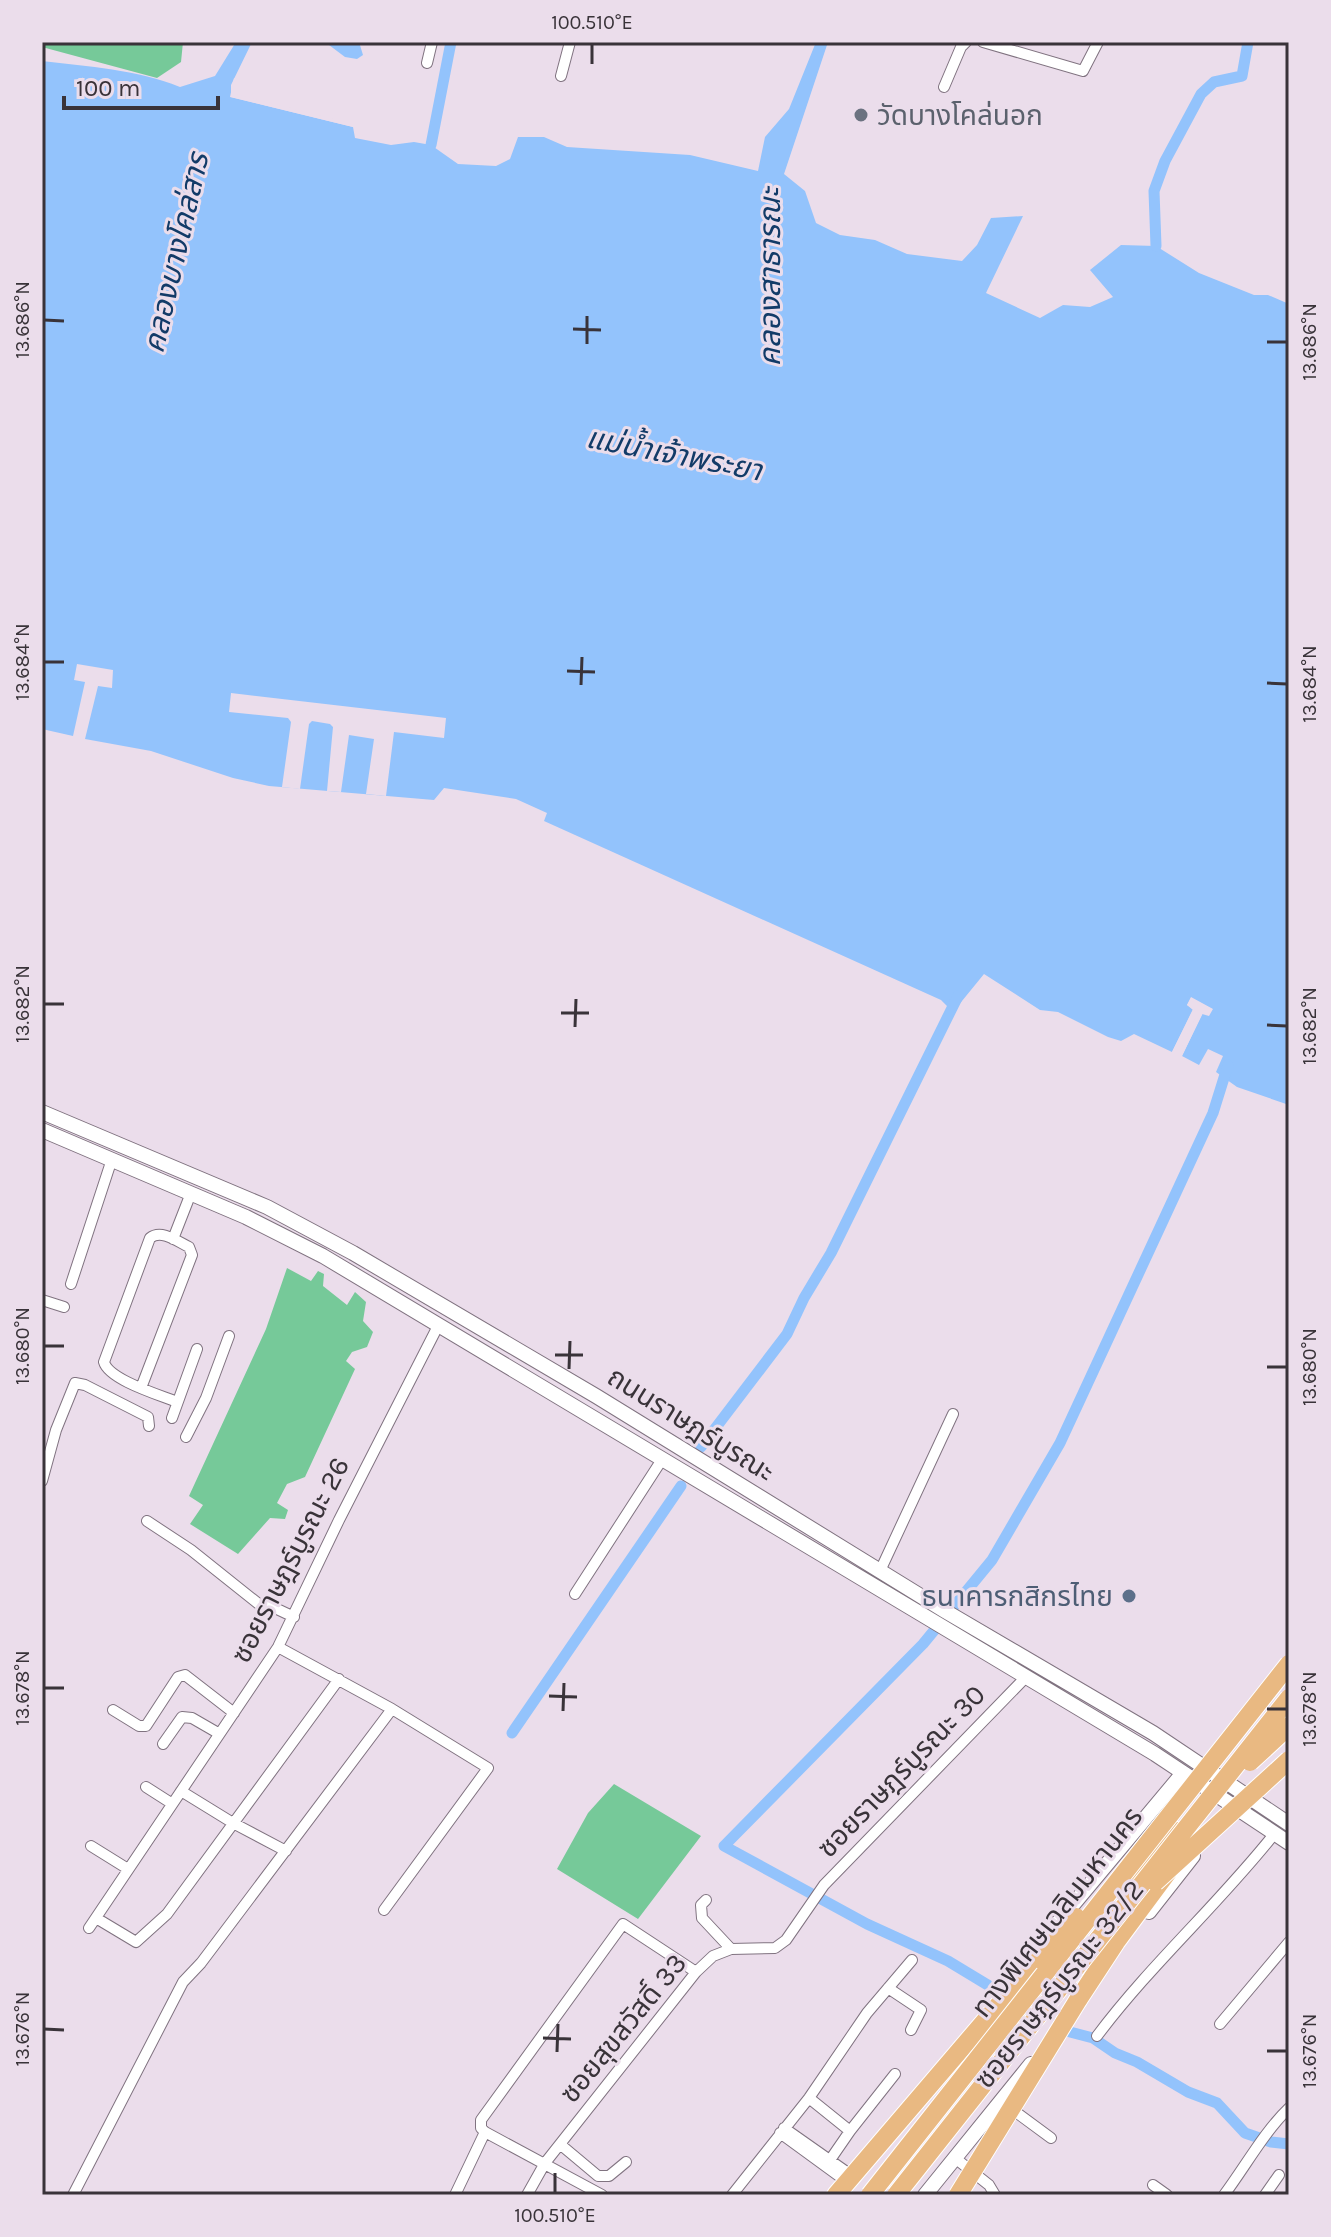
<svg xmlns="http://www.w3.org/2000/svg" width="1331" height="2237" font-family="Karla,'Noto Sans Thai',sans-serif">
  <rect width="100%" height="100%" fill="#ebddeb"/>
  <path fill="#76c999" d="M 42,42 L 183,42 L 181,62 L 157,78 L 42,47 Z
    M 287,1268 L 311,1281 L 318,1271 L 324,1274 L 323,1286 L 347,1305 L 355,1292 L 366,1302 L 363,1321 L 373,1332 L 367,1347 L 352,1352 L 346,1361 L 355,1369 L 305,1477 L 287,1484 L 277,1503 L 288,1510 L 285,1519 L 270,1518 L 238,1554 L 190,1524 L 203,1505 L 189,1496 L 266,1329 Z
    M 614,1784 L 701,1836 L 638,1919 L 557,1869 L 588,1813 Z"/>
  <path fill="#93c3fc" d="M 236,42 L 252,42 L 231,85 L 231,97 L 353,127 L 355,138 L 391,145 L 414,142 L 431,145 L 458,164 L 496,166 L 510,159 L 518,137 L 544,137 L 567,147 L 690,155 L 758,171 L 765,137 L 789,109 L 816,42 L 828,42 L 784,174 L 805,191 L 816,223 L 840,235 L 875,240 L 907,254 L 962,261 L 977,245 L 991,218 L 1023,216 L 986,293 L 1040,318 L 1063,305 L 1090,307 L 1113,297 L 1090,270 L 1121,245 L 1156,246 L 1199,273 L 1254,295 L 1268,295 L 1289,304 L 1289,1105 L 1237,1087 L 1216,1072 L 1223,1056 L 1208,1049 L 1199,1065 L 1182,1056 L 1203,1013 L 1212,1009 L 1191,998 L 1187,1005 L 1193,1009 L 1172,1052 L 1134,1034 L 1121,1041 L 1108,1037 L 1058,1012 L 1040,1010 L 984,974 L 953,1012 L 941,1000 L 544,821 L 547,813 L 516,799 L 444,788 L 434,800 L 269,786 L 233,778 L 151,751 L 85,739 L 98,686 L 112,688 L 113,670 L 77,664 L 74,680 L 85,682 L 73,736 L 42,729 L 42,61 C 89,67 136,69 180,87 L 215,76 Z
    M 325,42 L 359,42 L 363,55 L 357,59 L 345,57 Z"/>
  <path fill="#ebddeb" d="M 234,78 L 238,79 L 235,94 L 354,124 L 353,127 L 230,97 Z
    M 231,693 L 446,718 L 444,738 L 394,732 L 386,796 L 366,794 L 374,739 L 349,735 L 341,792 L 327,791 L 333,727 L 330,724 L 312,721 L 309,724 L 300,789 L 282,787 L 291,722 L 288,718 L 229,712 Z
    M 1191,997 L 1213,1009 L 1209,1016 L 1202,1014 L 1182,1056 L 1178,1054 L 1199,1011 L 1207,1010 L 1193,1003 L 1197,1011 L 1176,1053 L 1172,1052 L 1193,1010 L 1187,1005 Z"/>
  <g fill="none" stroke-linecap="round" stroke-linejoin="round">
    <path stroke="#93c3fc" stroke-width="11" d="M 431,145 L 451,42
      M 1156,246 L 1154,191 L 1165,161 L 1201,94 L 1214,82 L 1242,76 L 1248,42
      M 701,1447 L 787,1334 L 804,1298 L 831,1253 L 958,996
      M 512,1733 L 681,1486
      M 991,1987 L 948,1961 L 867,1924 L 724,1846 L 923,1644 L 992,1560 L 1060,1443 L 1213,1113 L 1228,1065
      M 1070,2032 L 1093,2038 L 1115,2053 L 1137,2062 L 1188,2092 L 1217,2103 L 1245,2133 L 1271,2142 L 1289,2144"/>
    <defs>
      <path id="street" d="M 983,42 L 1083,71 L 1098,42
        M 427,63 L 432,42
        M 561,76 L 570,42
        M 944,87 L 961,47 L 966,42
        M 173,1239 L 191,1193
        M 71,1284 L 112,1159
        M 42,1300 L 64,1307
        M 141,1388 L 192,1255 L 189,1247 C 177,1241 161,1229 150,1238 L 104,1362 C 109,1380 160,1395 177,1402
        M 172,1418 L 197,1349
        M 186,1437 L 206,1398 L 229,1336
        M 42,1481 L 56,1430 L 75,1383 L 85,1385 L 148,1417 L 149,1426
        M 147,1521 L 191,1550 L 260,1605 L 277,1609 L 294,1617
        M 880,1571 L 953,1414
        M 575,1594 L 663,1458
        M 278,1647 L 392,1709 L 488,1768 L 384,1910
        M 113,1710 L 139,1726 L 146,1726 L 178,1677 L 185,1675 L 234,1713
        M 163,1744 L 182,1717 L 192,1718 L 218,1733
        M 146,1787 L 171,1803
        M 181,1791 L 233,1823 L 286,1851
        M 91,1846 L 128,1869
        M 706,1900 L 701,1905 L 702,1918 L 731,1949
        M 96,1918 L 136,1942 L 167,1914 L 339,1679
        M 89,1928 L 278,1647 L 339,1520 L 439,1324
        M 888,1988 L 921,2010 L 911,2030
        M 1220,2024 L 1289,1942
        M 1097,2036 C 1151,1964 1219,1904 1275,1833
        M 809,2098 L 850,2131 L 895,2074
        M 1009,2107 L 1051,2138
        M 784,2128 L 848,2173
        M 780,2133 L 843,2179
        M 561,2145 L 598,2176 L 609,2176 L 626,2162
        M 955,2158 L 989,2185 L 995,2195
        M 830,2160 L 850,2131
        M 1153,2185 L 1167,2195
        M 73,2195 L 183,1982 L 201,1963 L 392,1709
        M 455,2195 L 485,2132
        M 527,2195 L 545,2163 L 696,1972 L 713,1956 L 731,1949 L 775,1948 L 786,1940 L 824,1885 L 1025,1678
        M 602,2195 L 485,2132 L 481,2128 L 481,2120 L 623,1924 L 696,1972
        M 732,2195 L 809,2098 L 867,2013 L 912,1960
        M 1224,2195 C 1245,2167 1264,2132 1289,2108
        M 1265,2195 L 1279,2175"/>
      <path id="secondary" d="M 42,1112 L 267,1207 L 353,1253 L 596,1396 L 945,1611 L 1153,1733 L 1289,1824
        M 42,1130 L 246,1217 L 323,1256 L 1155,1754 L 1289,1843
        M 1149,1912 L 1193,1856
        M 1030,1956 L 1183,1773
        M 925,2195 L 1031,2064"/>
      <path id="highway" d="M 1129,1877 L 1177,1831
        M 1078,2000 L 1116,1942 L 1168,1872
        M 836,2195 L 1038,1959"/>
    </defs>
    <use href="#street" stroke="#807380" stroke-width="12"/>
    <use href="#secondary" stroke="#807380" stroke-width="16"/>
    <use href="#highway" stroke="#fff" stroke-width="20"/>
    <use href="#street" stroke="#fff" stroke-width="10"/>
    <use href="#secondary" stroke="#fff" stroke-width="14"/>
    <use href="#highway" stroke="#e9b982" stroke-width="18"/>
    <defs>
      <path id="highway-bridge" d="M 1250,1762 L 1289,1726
        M 1155,1882 L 1289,1760
        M 1038,1959 L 1076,1917
        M 870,2195 L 1289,1664
        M 896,2195 L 1289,1698
        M 958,2195 L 1078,2000"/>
    </defs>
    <use href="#highway-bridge" stroke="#fff" stroke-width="20" stroke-linecap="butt"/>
    <use href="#highway-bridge" stroke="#e9b982" stroke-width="18"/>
  </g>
  <path fill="none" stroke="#393339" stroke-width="3" d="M 592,64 L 592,44M 44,320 L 64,321M 573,329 L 601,330M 1267,342 L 1287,342M 587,344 L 587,316M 44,662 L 64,662M 567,671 L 595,672M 1267,683 L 1287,684M 581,685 L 582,657M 44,1004 L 64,1004M 561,1013 L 589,1013M 1267,1025 L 1287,1026M 575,1027 L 576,999M 44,1346 L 64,1346M 555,1355 L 583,1355M 1267,1367 L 1287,1367M 569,1369 L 570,1341M 44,1688 L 64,1688M 549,1696 L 577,1697M 1267,1709 L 1287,1709M 563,1711 L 564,1683M 44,2029 L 64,2030M 543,2038 L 571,2039M 1267,2051 L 1287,2051M 557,2052 L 558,2024M 555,2193 L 555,2173"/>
  <circle fill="#6b7280" stroke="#ebddeb" stroke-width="3" cx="861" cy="115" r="8"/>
  <circle fill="#5c6f8a" stroke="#ebddeb" stroke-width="3" cx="1129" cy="1596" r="8"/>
  <g text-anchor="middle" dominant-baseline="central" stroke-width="6" stroke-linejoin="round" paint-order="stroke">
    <g font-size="28" fill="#5b616d" stroke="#ebddeb" text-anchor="start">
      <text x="877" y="115">วัดบางโคล่นอก</text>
    </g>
    <g font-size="28" fill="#393339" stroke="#ebddeb">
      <text transform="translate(691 1424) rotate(32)">ถนนราษฎร์บูรณะ</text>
      <text transform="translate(290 1560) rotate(-63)">ซอยราษฎร์บูรณะ 26</text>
      <text transform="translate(901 1771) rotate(-46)">ซอยราษฎร์บูรณะ 30</text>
      <text transform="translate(1057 1912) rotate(-52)">ทางพิเศษเฉลิมมหานคร</text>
      <text transform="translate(1059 1984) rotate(-52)">ซอยราษฎร์บูรณะ 32/2</text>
      <text transform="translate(623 2028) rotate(-51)">ซอยสุขสวัสดิ์ 33</text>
    </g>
    <g font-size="28" fill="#4e5e75" stroke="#ebddeb" text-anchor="end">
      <text x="1113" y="1596">ธนาคารกสิกรไทย</text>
    </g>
    <g font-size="30" font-style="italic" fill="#123b68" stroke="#ebddeb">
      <text transform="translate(176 253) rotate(-77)">คลองบางโคล่สาร</text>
      <text transform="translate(770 277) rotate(-90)">คลองสาธารณะ</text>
      <text transform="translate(674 454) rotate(11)">แม่น้ำเจ้าพระยา</text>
    </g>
  </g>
  <rect width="1331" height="2237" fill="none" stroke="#ebddeb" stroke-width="88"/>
  <path d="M64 96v12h154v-12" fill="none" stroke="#393339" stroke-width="4"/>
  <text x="76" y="96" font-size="24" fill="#393339" stroke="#ebddeb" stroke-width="6" paint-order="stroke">100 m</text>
  <rect x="44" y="44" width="1243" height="2149" fill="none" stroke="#393339" stroke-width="3"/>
  <g font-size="20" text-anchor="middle" fill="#393339">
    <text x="592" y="29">100.510°E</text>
    <text transform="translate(22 320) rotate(-90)" y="7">13.686°N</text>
    <text transform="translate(1309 342) rotate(-90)" y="7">13.686°N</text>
    <text transform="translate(22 662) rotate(-90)" y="7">13.684°N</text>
    <text transform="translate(1309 684) rotate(-90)" y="7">13.684°N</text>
    <text transform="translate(22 1004) rotate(-90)" y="7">13.682°N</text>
    <text transform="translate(1309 1026) rotate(-90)" y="7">13.682°N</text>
    <text transform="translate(22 1346) rotate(-90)" y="7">13.680°N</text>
    <text transform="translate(1309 1367) rotate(-90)" y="7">13.680°N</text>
    <text transform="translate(22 1688) rotate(-90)" y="7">13.678°N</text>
    <text transform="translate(1309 1709) rotate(-90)" y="7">13.678°N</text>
    <text transform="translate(22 2029) rotate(-90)" y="7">13.676°N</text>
    <text transform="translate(1309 2051) rotate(-90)" y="7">13.676°N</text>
    <text x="555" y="2222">100.510°E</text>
  </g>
</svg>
